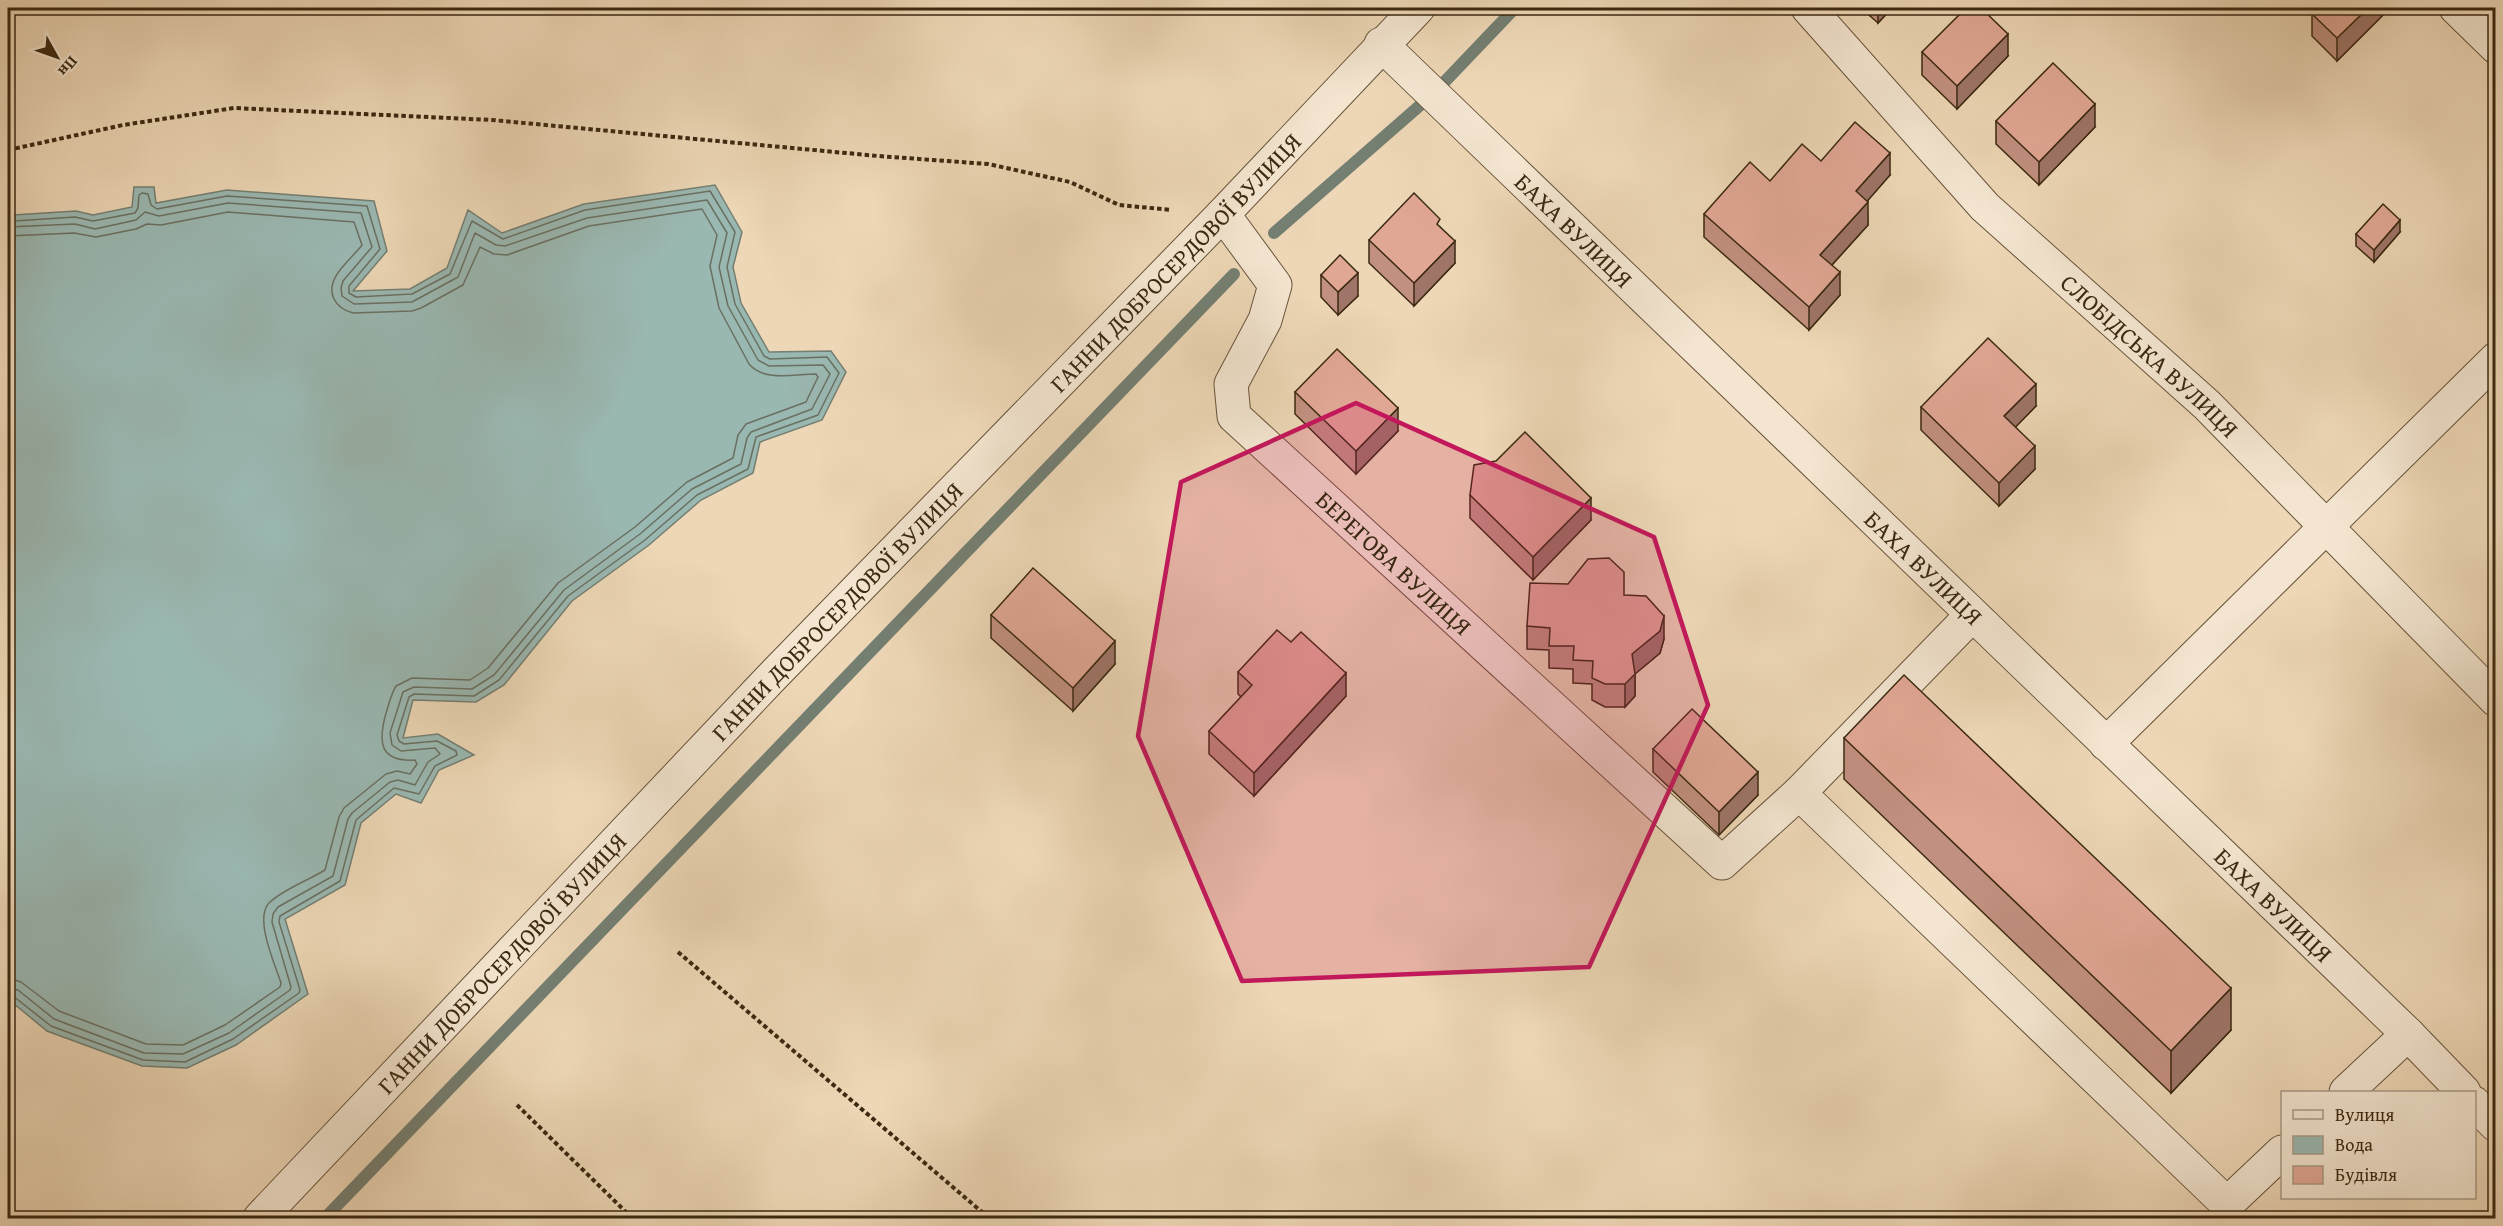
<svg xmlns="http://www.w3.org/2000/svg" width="2503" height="1226" font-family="'Gentium Book Plus',serif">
  <rect width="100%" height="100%" fill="#edd7b6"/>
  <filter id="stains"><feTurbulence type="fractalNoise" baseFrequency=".00333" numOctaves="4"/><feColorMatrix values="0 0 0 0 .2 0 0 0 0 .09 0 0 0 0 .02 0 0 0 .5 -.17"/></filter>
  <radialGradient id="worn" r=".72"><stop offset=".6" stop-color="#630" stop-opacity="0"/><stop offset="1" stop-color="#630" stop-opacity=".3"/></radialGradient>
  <path fill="#9ab8b2" stroke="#747f72" stroke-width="1.5" d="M 715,185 L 742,232 L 733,267 L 741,303 L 769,352 L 831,351 L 846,372 L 822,420 L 760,442 L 753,473 L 701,500 L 649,545 L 572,601 L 504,685 L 476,702 L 413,700 L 403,738 L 438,734 L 474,755 L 439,770 L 421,803 L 396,794 L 361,823 L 345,885 L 285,919 L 308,994 L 236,1045 L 187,1068 L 142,1066 L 47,1031 L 8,999 L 8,210 L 13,215 L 76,211 L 93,215 L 132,207 L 134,187 L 154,187 L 156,203 L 227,190 L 374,201 L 387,251 L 353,291 L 410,289 L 447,268 L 468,210 L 502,233 L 584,204 Z"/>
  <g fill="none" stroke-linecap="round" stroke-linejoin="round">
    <path stroke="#6a7062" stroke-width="1.5" d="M 8,218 L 14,221 L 75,217 L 93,221 L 135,213 L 138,208 L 139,195 L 142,193 L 148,194 L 151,205 L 157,209 L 227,196 L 367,206 L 380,249 L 349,286 L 349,293 L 356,297 L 412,294 L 450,274 L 472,221 L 503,239 L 585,210 L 710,191 L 735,232 L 727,267 L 735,304 L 764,356 L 770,359 L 827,357 L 839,373 L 818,415 L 756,437 L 748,469 L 697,495 L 645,540 L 568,596 L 499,680 L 474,696 L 414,694 L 409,697 L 397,735 L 399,741 L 404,744 L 437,741 L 456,751 L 457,755 L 435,766 L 419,794 L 394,788 L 356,820 L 340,881 L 280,916 L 279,922 L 300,990 L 299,993 L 233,1039 L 185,1062 L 143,1060 L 51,1026 L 13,996 L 8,995
      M 8,227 L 75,224 L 95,229 L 136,220 L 145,212 L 159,216 L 228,203 L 361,213 L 372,247 L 343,281 L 341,288 L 342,296 L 354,304 L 412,302 L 458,277 L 475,233 L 496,245 L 505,246 L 587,218 L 707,200 L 727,233 L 719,267 L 728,306 L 758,360 L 769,366 L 823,365 L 830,374 L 812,409 L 751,432 L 747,438 L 741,464 L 692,489 L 640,534 L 564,590 L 494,675 L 472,689 L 414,687 L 403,692 L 390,733 L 392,745 L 401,751 L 435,748 L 440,754 L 428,762 L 415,785 L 398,780 L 390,782 L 352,813 L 348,819 L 333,876 L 278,907 L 273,914 L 272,922 L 291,987 L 290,990 L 229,1033 L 183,1054 L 144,1053 L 54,1019 L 18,990 L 8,988
      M 8,236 L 74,233 L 96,237 L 136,229 L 147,224 L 161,225 L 228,212 L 354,222 L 362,245 C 351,260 324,278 334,299 C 338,307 345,311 353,313 L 412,311 L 421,308 L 463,285 L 480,247 L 494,254 L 507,255 L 589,226 L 702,209 L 717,235 L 710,266 L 719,308 L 749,364 C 764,382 795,374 816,374 L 818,377 L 806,402 L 746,424 L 738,435 L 733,458 L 687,482 L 635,527 L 558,583 L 488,668 L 470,680 L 412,678 L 396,686 C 391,694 389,704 386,713 C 378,742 379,762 415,760 L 417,764 L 410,774 L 397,771 L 386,774 L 344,808 L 339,817 L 325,870 C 309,880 282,890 269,903 C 254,919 275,964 281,983 L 280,987 L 225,1025 L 183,1045 L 146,1044 L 59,1011 L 21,982 L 8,978"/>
    <path stroke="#747f72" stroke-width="12" d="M 1274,233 L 1433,94 L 1515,8
      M 325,1218 L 1234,274"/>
    <defs>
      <g id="minor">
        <path id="s1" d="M 1808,8 L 1985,207 L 2207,405 L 2496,700"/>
        <path d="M 2456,8 L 2496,47"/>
        <path id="s2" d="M 1381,44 L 2408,1034 L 2464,1092"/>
        <path id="s3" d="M 1223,214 L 1275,285 L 1265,320 L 1231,384 L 1234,416 L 1722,863 L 1799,793"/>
        <path d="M 1972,615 L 1799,793 L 2227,1204 L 2282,1152"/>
        <path d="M 2106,744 L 2496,359"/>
        <path d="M 2346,1092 L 2408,1034"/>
        <path d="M 2474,1103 L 2496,1125"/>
        <path id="s4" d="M 260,1218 L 769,680 L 1223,214 L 1418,8"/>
      </g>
    </defs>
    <use href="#minor" stroke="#68543a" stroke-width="35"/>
    <path stroke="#3b2911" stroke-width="4" stroke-dasharray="4.5 3" stroke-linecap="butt" d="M 8,150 L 123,125 L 234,108 L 492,120 L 878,156 L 988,164 L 1070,182 L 1119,205 L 1172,210
      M 678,952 L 989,1218
      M 517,1105 L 632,1218"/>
    <use href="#minor" stroke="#f3e5d0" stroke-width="33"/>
  </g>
  <path fill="#c29080" stroke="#3b2911" stroke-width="1.5" d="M 1861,8 L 1892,8 L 1878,23 Z
    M 2386,8 L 2386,12 L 2337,61 L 2312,36 L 2312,14 Z
    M 1922,52 L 2008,56 L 1957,109 L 1922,75 Z
    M 1996,121 L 2095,127 L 2039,185 L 1996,144 Z
    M 1890,175 L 1867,201 L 1868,225 L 1832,265 L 1840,295 L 1809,330 L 1704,237 L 1704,214 L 1770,181 Z
    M 1440,227 L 1455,263 L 1414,306 L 1369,263 L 1369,240 Z
    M 2400,232 L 2374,262 L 2356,246 L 2356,234 Z
    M 1321,275 L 1358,296 L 1338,315 L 1321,297 Z
    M 1295,392 L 1398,431 L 1356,474 L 1295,414 Z
    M 2036,406 L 2015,427 L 2035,469 L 1999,506 L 1921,430 L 1921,407 Z
    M 1470,495 L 1591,520 L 1533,580 L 1470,518 Z
    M 1624,595 L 1664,639 L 1660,653 L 1635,674 L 1635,696 L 1625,707 L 1605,707 L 1592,700 L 1592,684 L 1573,683 L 1573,669 L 1549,668 L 1549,650 L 1527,649 L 1527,626 Z
    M 991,615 L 1115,664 L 1073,711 L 991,638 Z
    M 1291,642 L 1346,696 L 1254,796 L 1209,754 L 1209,731 L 1241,697 L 1238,694 L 1238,672 Z
    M 1844,738 L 2231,1030 L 2171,1093 L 1844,779 Z
    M 1653,749 L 1758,795 L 1719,835 L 1653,772 Z"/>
  <path fill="#9e7568" stroke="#3b2911" stroke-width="1.5" d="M 1878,8 L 1892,8 L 1878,23 Z
    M 2368,8 L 2386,8 L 2386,12 L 2337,61 L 2337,38 Z
    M 2008,34 L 2008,56 L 1957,109 L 1957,86 Z
    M 2095,104 L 2095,127 L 2039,185 L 2039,162 Z
    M 1890,153 L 1890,175 L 1856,214 L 1856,191 Z
    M 1868,202 L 1868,225 L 1820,278 L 1820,255 Z
    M 2400,220 L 2400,232 L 2374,262 L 2374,250 Z
    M 1455,241 L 1455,263 L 1414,306 L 1414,283 Z
    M 1840,272 L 1840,295 L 1809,330 L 1809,307 Z
    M 1358,273 L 1358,296 L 1338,315 L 1338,292 Z
    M 2036,384 L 2036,406 L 2004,439 L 2004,416 Z
    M 1398,408 L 1398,431 L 1356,474 L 1356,451 Z
    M 2035,446 L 2035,469 L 1999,506 L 1999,483 Z
    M 1591,498 L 1591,520 L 1533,580 L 1533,557 Z
    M 1664,616 L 1664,639 L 1660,653 L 1635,674 L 1635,696 L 1625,707 L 1625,684 L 1632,654 Z
    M 1115,641 L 1115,664 L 1073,711 L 1073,688 Z
    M 1346,673 L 1346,696 L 1254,796 L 1254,773 Z
    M 1758,772 L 1758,795 L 1719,835 L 1719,812 Z
    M 2231,988 L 2231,1030 L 2171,1093 L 2171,1051 Z"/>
  <path fill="#e1a795" stroke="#3b2911" stroke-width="1.5" d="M 1966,8 L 1981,8 L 2008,34 L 1957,86 L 1922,52 Z
    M 2319,8 L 2368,8 L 2337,38 L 2312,14 Z
    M 2053,63 L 2095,104 L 2039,162 L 1996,121 Z
    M 1855,122 L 1890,153 L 1856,191 L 1868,202 L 1820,255 L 1840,272 L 1809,307 L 1704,214 L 1750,162 L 1770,181 L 1802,144 L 1821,161 Z
    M 1414,193 L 1440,219 L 1437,224 L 1455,241 L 1414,283 L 1369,240 Z
    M 2383,204 L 2400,220 L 2374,250 L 2356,234 Z
    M 1340,255 L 1358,273 L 1338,292 L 1321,275 Z
    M 1988,338 L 2036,384 L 2004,416 L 2035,446 L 1999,483 L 1921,407 Z
    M 1337,349 L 1398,408 L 1356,451 L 1295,392 Z
    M 1525,432 L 1591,498 L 1533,557 L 1470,495 L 1474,465 L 1496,461 Z
    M 1609,558 L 1624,572 L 1624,595 L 1646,596 L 1664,616 L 1660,631 L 1632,654 L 1635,674 L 1625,684 L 1605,684 L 1592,678 L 1593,661 L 1573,660 L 1574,646 L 1549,646 L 1550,628 L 1527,626 L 1530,583 L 1568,584 L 1588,559 Z
    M 1033,568 L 1115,641 L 1073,688 L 991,615 Z
    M 1277,630 L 1291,642 L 1301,632 L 1346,673 L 1254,773 L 1209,731 L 1252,685 L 1238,672 Z
    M 1904,675 L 2231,988 L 2171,1051 L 1844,738 Z
    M 1692,709 L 1758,772 L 1719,812 L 1653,749 Z"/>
  <path fill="#c2185b" fill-opacity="0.2" stroke="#c2185b" stroke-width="4.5" stroke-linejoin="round" d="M 1356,403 L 1654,537 L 1708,705 L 1589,967 L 1242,981 L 1138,736 L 1181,482 Z"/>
  <g text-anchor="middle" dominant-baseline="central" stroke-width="4.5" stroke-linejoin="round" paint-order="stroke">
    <g font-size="24" fill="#3b2911" stroke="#f3e5d0">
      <text stroke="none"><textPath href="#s2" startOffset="268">БАХА ВУЛИЦЯ</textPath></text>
      <text stroke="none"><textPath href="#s4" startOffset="1323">ГАННИ ДОБРОСЕРДОВОЇ ВУЛИЦЯ</textPath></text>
      <text stroke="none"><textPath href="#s1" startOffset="488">СЛОБІДСЬКА ВУЛИЦЯ</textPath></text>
      <text stroke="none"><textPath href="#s3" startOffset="446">БЕРЕГОВА ВУЛИЦЯ</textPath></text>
      <text stroke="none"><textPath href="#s2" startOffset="754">БАХА ВУЛИЦЯ</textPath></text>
      <text stroke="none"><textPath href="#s4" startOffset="837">ГАННИ ДОБРОСЕРДОВОЇ ВУЛИЦЯ</textPath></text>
      <text stroke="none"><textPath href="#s2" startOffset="1240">БАХА ВУЛИЦЯ</textPath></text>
      <text stroke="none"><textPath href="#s4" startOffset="351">ГАННИ ДОБРОСЕРДОВОЇ ВУЛИЦЯ</textPath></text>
    </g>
  </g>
  <rect width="2503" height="1226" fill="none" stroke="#edd7b6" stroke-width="30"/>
  <rect x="9" y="9" width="2485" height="1208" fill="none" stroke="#3b2911" stroke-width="3"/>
  <rect x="15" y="15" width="2473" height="1196" fill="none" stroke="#3b2911" stroke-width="1.5"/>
  <rect x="2281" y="1091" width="195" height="108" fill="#f3e5d0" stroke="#a99a84" stroke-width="1.5"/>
  <rect x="2293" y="1110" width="30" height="9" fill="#f3e5d0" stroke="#a99a84" stroke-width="1.5"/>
  <text x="2335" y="1121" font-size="18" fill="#3b2911">Вулиця</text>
  <rect x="2293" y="1136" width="30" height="18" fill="#9ab8b2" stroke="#a99a84" stroke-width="1.5"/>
  <text x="2335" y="1151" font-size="18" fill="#3b2911">Вода</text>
  <rect x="2293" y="1166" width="30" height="18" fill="#e1a795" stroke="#a99a84" stroke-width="1.5"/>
  <text x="2335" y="1181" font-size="18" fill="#3b2911">Будівля</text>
  <g transform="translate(57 57) rotate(130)" stroke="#f3e5d0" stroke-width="4.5" paint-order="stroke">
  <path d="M0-4.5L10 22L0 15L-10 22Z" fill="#3b2911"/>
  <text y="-9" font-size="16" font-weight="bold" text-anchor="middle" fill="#3b2911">Пн</text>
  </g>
  <rect width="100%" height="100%" filter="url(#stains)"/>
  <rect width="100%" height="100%" fill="url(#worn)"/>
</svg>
